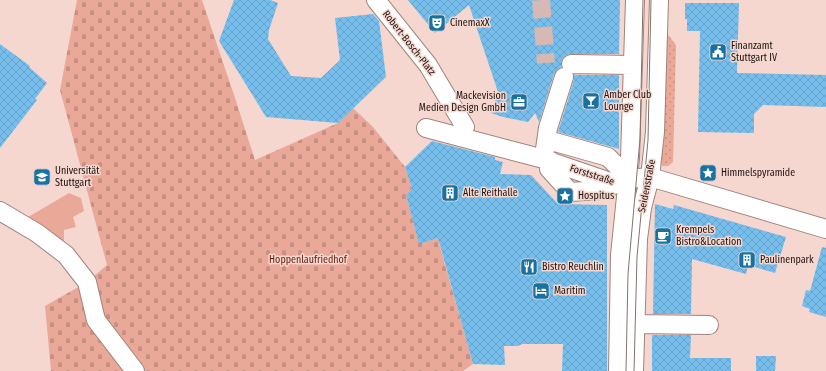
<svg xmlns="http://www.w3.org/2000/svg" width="826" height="371" font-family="'Fira Sans Condensed',sans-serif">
  <defs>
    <pattern id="grass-dots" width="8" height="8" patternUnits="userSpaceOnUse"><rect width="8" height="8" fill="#eaa898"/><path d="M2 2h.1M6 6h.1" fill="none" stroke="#c89082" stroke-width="1.8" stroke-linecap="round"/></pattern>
    <pattern id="cemetery-stones" width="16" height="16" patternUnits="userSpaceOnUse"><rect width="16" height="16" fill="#eaa898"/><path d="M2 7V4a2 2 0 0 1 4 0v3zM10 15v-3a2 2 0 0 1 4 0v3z" fill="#c89082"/></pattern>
    <pattern id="building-cross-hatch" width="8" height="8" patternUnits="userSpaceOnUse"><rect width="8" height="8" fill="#76beec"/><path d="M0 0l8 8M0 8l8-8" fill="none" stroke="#66a2c9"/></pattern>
  </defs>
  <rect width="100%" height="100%" fill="#f6d7cf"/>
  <path fill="url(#grass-dots)" d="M 662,27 L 676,45 L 673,162 L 668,166 L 663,166 L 657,161 Z"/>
  <path fill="url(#cemetery-stones)" d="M 77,0 L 202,0 L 235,98 L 255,160 L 338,123 L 353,108 L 373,127 L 405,167 L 412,189 L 406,195 L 419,243 L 439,238 L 441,242 L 439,243 L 473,364 L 463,371 L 51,371 L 45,306 L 87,282 L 107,265 L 60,90 Z"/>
  <path fill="#eaa898" d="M 69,193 L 81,198 L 84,211 L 73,217 L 76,227 L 64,230 L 64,248 L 23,220 Z"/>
  <path fill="url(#building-cross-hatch)" d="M 234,0 L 270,0 L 278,3 L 269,30 L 268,39 L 291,76 L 321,78 L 340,60 L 335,18 L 373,14 L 379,21 L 386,77 L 338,123 L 266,117 L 219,41 Z
    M 408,0 L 620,0 L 619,54 L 571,54 L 566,55 L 562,59 L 561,67 L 557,70 L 554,74 L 539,122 L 535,113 L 528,122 L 503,117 L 491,113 L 498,92 L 469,5 L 435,33 Z
    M 685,3 L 739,3 L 737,73 L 826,75 L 826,107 L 763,105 L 754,114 L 754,133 L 698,132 L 700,31 L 687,31 L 687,19 L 685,19 Z
    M 0,44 L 30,66 L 29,67 L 47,83 L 35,99 L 37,100 L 0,148 Z
    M 574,75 L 619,75 L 619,149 L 558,132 L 574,80 Z
    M 432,141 L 495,157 L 495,160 L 503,162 L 500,174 L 531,175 L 558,204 L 607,205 L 607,371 L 562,371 L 563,344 L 522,344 L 518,346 L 504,346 L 505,365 L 473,364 L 438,238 L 419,244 L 406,195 L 412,189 L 405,167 Z
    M 655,204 L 673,209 L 674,205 L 786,237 L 775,273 L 748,265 L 746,274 L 692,259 L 691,314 L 653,314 Z
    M 822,247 L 826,248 L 826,317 L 809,312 L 810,309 L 802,306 L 806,290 L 810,291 Z
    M 652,335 L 691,335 L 690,358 L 731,358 L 731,371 L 652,371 Z
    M 756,356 L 776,356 L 775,371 L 756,371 Z"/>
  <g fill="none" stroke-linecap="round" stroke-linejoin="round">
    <path stroke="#d5b9b2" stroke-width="18" stroke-dasharray="18 9" stroke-linecap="butt" d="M 541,0 L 546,63"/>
    <defs>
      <path id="minor" d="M 376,0 L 428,65 L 465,127
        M 571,64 L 632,65
        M 426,128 L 540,158 L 616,184 L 628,179 L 650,177 L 826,229
        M 555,142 L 608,157 L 618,167 L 628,179
        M 544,156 L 548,128 L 564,77
        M 551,161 L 549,169 L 570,192 L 601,190 L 616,184
        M 0,211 L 37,233 L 66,255 L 87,282 L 96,320 L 135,371
        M 635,324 L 709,325
        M 618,371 L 620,255 L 630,158 L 635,0
        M 634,371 L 638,239 L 642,208 L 650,177 L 655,132 L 659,0"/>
    </defs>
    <use href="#minor" stroke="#a0837c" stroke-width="20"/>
    <use href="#minor" stroke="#fff" stroke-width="18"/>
    <path stroke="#85716c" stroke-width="1" d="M 626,371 L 628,274 L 640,139 L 643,0
      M 634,371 L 637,257 L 648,140 L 651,0"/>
  </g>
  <defs>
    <symbol id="theatre-square" viewBox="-11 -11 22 22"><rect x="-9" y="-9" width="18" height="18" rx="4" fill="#1672a0" stroke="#f6d7cf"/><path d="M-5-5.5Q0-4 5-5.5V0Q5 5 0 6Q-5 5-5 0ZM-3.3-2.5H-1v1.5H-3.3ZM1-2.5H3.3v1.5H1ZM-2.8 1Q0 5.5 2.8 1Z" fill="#fff"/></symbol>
    <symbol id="civic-square" viewBox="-11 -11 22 22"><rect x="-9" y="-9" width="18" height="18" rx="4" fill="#1672a0" stroke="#f6d7cf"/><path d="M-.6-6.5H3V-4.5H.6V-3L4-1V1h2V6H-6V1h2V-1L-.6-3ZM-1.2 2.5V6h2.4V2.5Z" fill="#fff"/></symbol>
    <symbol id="bar-square" viewBox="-11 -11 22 22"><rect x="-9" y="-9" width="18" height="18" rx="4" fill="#1672a0" stroke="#f6d7cf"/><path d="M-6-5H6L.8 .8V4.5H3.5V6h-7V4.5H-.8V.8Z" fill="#fff"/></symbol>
    <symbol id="office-square" viewBox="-11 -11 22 22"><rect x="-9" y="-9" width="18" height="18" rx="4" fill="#1672a0" stroke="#f6d7cf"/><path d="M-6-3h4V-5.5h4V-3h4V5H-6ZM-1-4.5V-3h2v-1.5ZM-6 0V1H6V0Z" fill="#fff"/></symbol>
    <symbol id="sight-square" viewBox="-11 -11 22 22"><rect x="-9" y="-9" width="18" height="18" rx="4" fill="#1672a0" stroke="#f6d7cf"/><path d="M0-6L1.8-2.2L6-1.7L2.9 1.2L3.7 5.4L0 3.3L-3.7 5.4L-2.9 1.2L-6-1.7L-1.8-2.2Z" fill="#fff"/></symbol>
    <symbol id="university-square" viewBox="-11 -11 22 22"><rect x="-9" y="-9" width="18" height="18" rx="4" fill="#1672a0" stroke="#f6d7cf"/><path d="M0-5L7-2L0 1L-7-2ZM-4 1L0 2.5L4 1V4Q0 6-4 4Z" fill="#fff"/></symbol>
    <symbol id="building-square" viewBox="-11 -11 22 22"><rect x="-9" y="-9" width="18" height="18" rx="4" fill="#1672a0" stroke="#f6d7cf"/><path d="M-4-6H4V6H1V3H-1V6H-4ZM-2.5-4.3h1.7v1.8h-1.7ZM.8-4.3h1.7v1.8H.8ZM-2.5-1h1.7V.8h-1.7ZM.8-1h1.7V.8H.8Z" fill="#fff"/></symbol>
    <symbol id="cafe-square" viewBox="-11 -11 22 22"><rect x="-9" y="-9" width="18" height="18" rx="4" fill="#1672a0" stroke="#f6d7cf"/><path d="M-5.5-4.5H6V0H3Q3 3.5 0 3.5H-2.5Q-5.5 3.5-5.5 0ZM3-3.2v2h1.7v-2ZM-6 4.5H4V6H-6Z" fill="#fff"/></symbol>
    <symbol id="restaurant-square" viewBox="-11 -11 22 22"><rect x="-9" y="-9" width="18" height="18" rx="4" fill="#1672a0" stroke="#f6d7cf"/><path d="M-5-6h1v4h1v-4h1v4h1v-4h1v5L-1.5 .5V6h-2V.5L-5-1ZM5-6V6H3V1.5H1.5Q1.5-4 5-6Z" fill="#fff"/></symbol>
    <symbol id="hotel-square" viewBox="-11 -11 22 22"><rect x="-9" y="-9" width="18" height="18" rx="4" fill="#1672a0" stroke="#f6d7cf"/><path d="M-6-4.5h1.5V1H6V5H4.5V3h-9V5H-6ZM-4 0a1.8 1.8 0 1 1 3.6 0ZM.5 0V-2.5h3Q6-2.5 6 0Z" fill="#fff"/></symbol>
  </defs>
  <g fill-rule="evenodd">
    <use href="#theatre-square" x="427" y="13" width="20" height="20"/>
    <use href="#civic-square" x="708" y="42" width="20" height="20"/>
    <use href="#bar-square" x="581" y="91" width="20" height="20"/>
    <use href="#office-square" x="509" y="92" width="20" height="20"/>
    <use href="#sight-square" x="698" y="163" width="20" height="20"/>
    <use href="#university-square" x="32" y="167" width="20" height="20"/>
    <use href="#building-square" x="440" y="183" width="20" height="20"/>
    <use href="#sight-square" x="555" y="186" width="20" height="20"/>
    <use href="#cafe-square" x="653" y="226" width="20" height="20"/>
    <use href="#building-square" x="737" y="250" width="20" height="20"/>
    <use href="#restaurant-square" x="519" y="257" width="20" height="20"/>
    <use href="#hotel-square" x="531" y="281" width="20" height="20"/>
  </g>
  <g text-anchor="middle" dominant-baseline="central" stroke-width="3" stroke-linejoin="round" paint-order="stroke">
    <g font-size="10" fill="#1c120f" stroke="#f6d7cf" text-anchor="start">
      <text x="450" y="23">CinemaxX</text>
      <text x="731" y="46">Finanzamt<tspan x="731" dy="12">Stuttgart IV</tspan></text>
      <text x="604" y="95">Amber Club<tspan x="604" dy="12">Lounge</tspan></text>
      <text x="506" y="96" text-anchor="end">Mackevision<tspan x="506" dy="12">Medien Design GmbH</tspan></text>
      <text x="55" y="171">Universität<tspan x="55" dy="12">Stuttgart</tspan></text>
      <text x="721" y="173">Himmelspyramide</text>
      <text x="463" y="193">Alte Reithalle</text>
      <text x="578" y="196">Hospitus</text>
      <text x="676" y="230">Krempels<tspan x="676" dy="12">Bistro&amp;Location</tspan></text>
      <text x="760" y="260">Paulinenpark</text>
      <text x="542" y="267">Bistro Reuchlin</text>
      <text x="554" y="291">Maritim</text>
    </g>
    <g font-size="10" fill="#1c120f" stroke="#f6d7cf">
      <text transform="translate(409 43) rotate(52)">Robert-Bosch-Platz</text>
      <text transform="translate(592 175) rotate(18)">Forststraße</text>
      <text transform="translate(647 186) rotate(-79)">Seidenstraße</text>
    </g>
    <g font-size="10" fill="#641f10" stroke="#f6d7cf">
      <text x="308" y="260">Hoppenlaufriedhof</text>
    </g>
  </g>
</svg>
